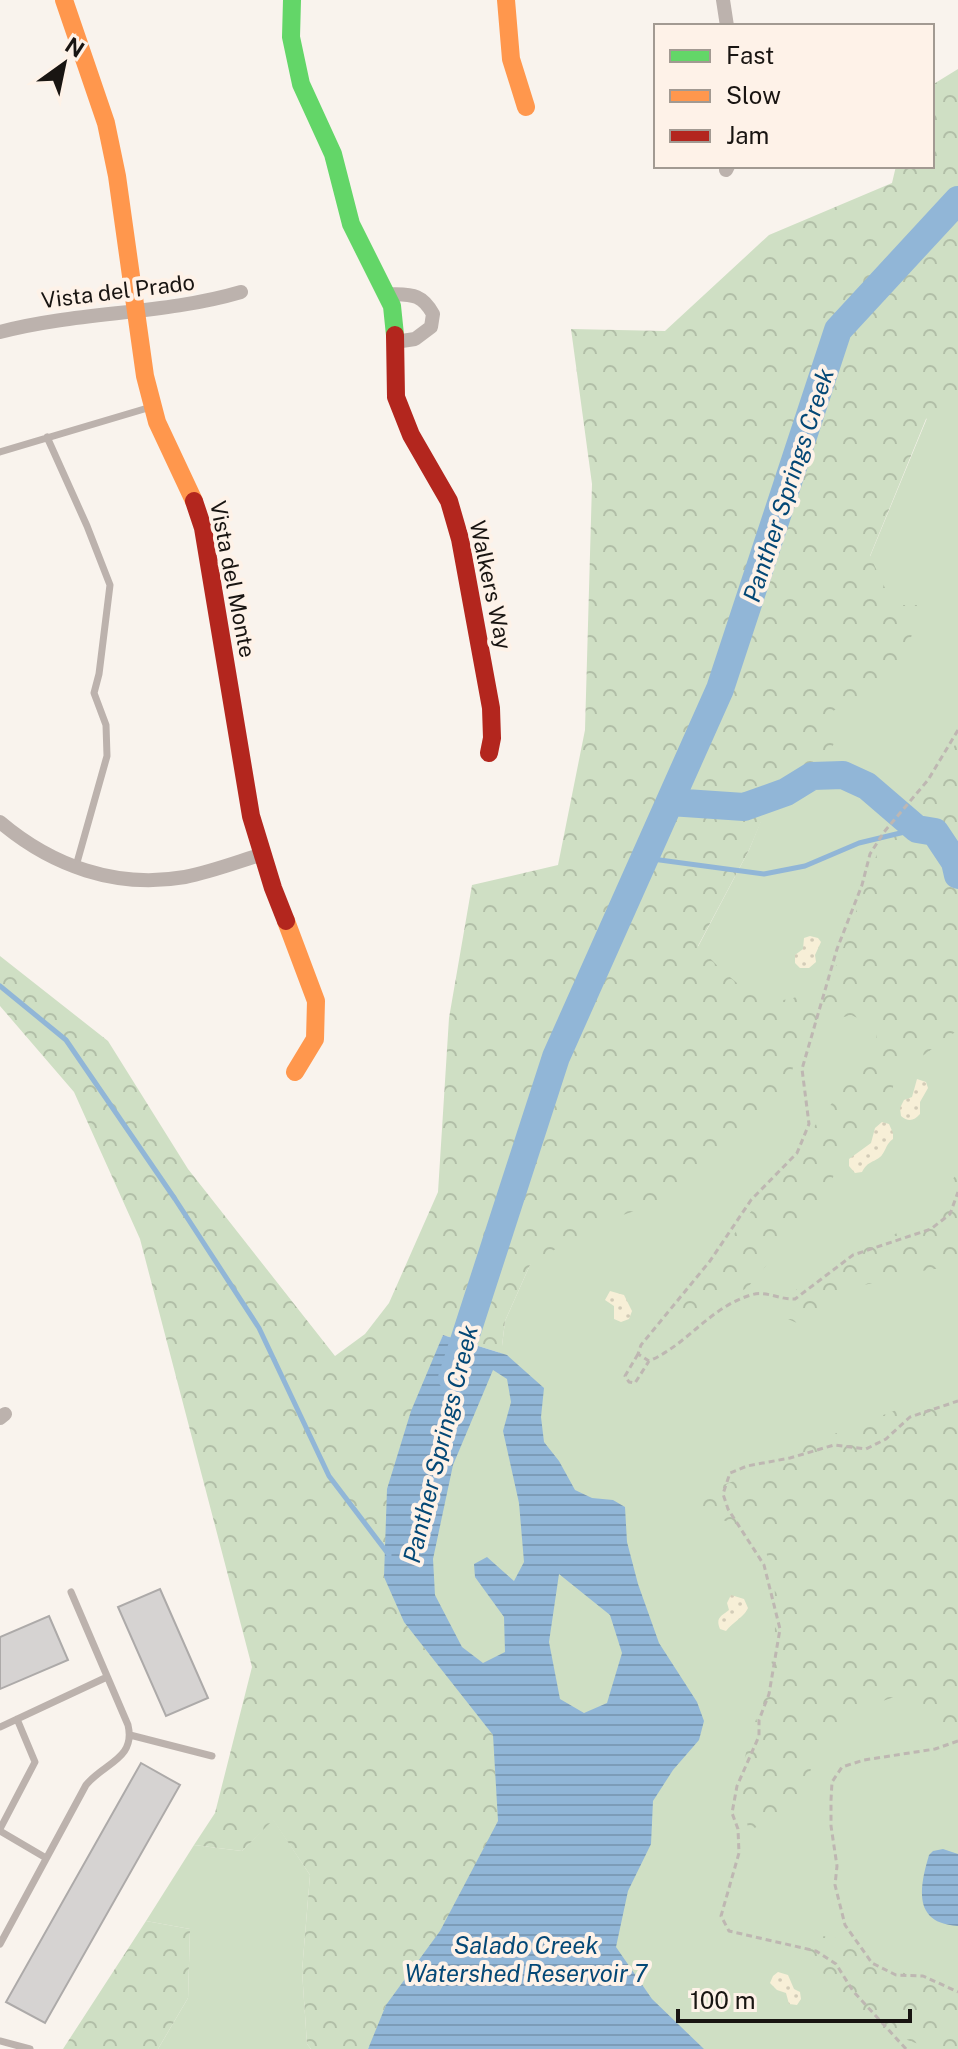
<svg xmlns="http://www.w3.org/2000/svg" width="958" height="2049" font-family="'Public Sans',sans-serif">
  <defs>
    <pattern id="forest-crowns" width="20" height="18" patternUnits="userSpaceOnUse" patternTransform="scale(2)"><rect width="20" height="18" fill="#cfdfc4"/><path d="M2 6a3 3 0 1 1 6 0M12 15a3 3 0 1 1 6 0" fill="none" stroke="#b1bea7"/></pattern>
    <pattern id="sand-dots" width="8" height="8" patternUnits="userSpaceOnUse" patternTransform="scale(2)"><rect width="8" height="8" fill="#f7efd7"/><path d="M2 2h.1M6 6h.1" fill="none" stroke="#d3ccb8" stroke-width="1.8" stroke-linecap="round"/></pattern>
    <pattern id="water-rules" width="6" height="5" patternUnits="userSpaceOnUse" patternTransform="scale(2)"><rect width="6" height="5" fill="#91b6d7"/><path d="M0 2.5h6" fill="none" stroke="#7c9cb8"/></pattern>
  </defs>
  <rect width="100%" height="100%" fill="#f9f3ed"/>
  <path fill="#cfdfc4" d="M 958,343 L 958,2049 L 369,2049 L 384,1577 L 502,1346 L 505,1321 L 530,1265 L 749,850 Z
    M 273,1819 L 310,1875 L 302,1971 L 307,2044 L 311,2049 L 158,2049 L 188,1998 L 190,1929 L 146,1921 L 194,1845 L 242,1851 Z"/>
  <path fill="url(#forest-crowns)" d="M 958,69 L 958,404 L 926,419 L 870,556 L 893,605 L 920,605 L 909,645 L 883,682 L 833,711 L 834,743 L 817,782 L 761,822 L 749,850 L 698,946 C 721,969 748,1001 783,1000 C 798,999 817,987 831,981 L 879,848 L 930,786 L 958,740 L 958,1030 L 921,1057 L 897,1068 L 890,1101 L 840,1150 L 829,1193 L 747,1288 L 708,1309 L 679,1308 L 828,1108 L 876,1048 L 877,1027 L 851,1015 L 806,1028 L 788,1083 L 669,1199 L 594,1225 L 530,1265 L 505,1321 L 502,1346 L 507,1355 L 443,1335 L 436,1355 L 384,1577 L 404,1622 L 493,1735 L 498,1822 L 440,1931 L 386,2005 L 368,2049 L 311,2049 L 307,2044 L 302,1971 L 310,1875 L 273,1820 L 242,1851 L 194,1845 L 215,1813 L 252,1667 L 140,1239 L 74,1092 L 0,1006 L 0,956 L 108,1041 L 188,1169 L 335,1356 L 365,1334 L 389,1303 L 438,1192 L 449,1018 L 472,885 L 558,865 L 585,730 L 592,484 L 571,329 L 665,331 L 769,235 L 892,183 L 896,166 L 932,166 L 932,85 Z
    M 958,1172 L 958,1269 L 931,1269 L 835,1292 L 816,1312 L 797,1323 L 779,1315 L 779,1301 L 862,1247 L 920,1224 Z
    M 922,1400 L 958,1402 L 958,1728 L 945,1726 L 911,1691 L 863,1708 L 816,1748 L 801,1810 L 749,1830 C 726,1756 766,1720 773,1652 C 776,1634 776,1590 773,1572 C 770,1559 762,1545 757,1532 L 700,1512 L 707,1491 L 742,1478 L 803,1446 Z
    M 146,1921 L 190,1929 L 188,1998 L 158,2049 L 63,2049 Z
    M 798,1932 L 848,1940 L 894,1970 L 958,1989 L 958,2049 L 932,2049 L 858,2022 L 821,1970 Z"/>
  <path fill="url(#sand-dots)" d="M 810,936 L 818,938 L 821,942 L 815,955 L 816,962 L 809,968 L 800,968 L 795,963 L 795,955 L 803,949 L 804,938 Z
    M 917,1079 L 926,1082 L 928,1088 L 920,1102 L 920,1114 C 914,1121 908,1122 901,1116 L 900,1108 L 904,1100 L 912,1097 Z
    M 882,1122 L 889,1124 L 893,1133 L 893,1139 C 886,1144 887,1148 882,1155 C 875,1163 868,1160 862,1172 L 855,1173 L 849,1166 L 849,1159 L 871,1143 L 875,1128 Z
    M 610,1291 L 624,1295 L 632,1311 L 629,1319 L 621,1322 L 614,1319 L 614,1306 L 605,1300 Z
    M 731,1595 L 744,1599 L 748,1608 C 745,1616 733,1622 726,1631 L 720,1629 C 715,1617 722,1616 729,1610 L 727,1603 Z
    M 778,1972 L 788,1975 L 794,1989 L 800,1992 L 801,1999 L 797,2005 L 789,2004 L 786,1993 L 777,1990 L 770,1983 L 773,1976 Z"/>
  <path fill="url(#water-rules)" fill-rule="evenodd" d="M 443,1335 L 507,1355 L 544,1388 L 541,1417 L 544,1442 L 559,1461 L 575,1490 L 592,1498 L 613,1500 L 625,1507 L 627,1542 L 638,1584 L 659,1643 L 697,1702 L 704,1721 L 699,1740 L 673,1770 L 653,1801 L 651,1844 L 628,1891 L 616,1947 L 652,1999 L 704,2049 L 368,2049 L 386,2005 L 440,1931 L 498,1821 L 493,1735 L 404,1622 L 384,1577 L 387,1489 L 411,1411 ZM 493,1370 L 507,1379 L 511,1402 L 503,1431 L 519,1503 L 524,1562 L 514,1581 L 487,1557 L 474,1564 L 475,1577 L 504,1617 L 505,1652 L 483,1663 L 462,1647 L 435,1595 L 433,1559 L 453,1465 ZM 559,1574 L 610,1615 L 622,1653 L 607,1703 L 584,1713 L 560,1699 L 549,1642 Z
    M 943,1849 L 958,1854 L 958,1926 C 913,1923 919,1889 929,1855 L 933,1851 Z"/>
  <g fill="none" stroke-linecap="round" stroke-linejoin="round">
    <path stroke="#91b6d7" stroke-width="5" d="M 645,858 L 764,874 L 805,866 L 859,843 L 917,829
      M 0,986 L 66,1040 L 175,1199 L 259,1328 L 329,1476 L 389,1555"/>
    <path stroke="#91b6d7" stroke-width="28" d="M 670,802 L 744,807 L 786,792 L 812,776 L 843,775 L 867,786 L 917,829 L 935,832 L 955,862 L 958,875
      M 452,1378 L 556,1057 L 720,689 L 838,330 L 958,200"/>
  </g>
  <path fill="#d6d3d2" stroke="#adaaa9" stroke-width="2" d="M 160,1589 L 208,1698 L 166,1716 L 118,1607 Z
    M 49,1616 L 68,1660 L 0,1689 L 0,1637 Z
    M 141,1763 L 180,1785 L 45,2023 L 6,2002 Z"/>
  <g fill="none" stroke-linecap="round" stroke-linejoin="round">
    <path stroke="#beb7b2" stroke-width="3" stroke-dasharray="6 4" stroke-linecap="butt" d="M 958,730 L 928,780 L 884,832 L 870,854 L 862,885 L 837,949 L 802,1069 L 809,1124 L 797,1153 L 751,1200 L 710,1261 L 641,1345 L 638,1354 L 649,1361 C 687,1345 710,1307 751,1295 C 766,1290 780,1300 795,1299 L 853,1255 L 931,1229 L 950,1214 L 958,1192
      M 638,1354 L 625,1376 L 629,1382 L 635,1383 L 649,1361
      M 958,1741 L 935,1749 L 864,1760 L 842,1767 L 832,1782 L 831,1800 L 831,1826 L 837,1866 L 835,1885 L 845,1925 L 872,1963 L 896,1975 L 923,1976 L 958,1992
      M 906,2049 L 853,1991 L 836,1964 L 816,1951 L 729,1931 L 721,1916 L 739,1853 L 738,1829 L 732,1813 L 737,1786 L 759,1736 L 759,1720 L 769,1694 L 780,1629 L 764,1565 L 728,1509 L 723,1494 L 730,1473 L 747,1466 L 790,1458 L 834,1445 L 866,1449 L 886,1439 L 910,1417 L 958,1401"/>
    <path stroke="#bcb2ad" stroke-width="7" d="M 47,437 L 87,526 L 110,585 L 99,674 L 94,693 L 106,725 L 107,756 L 76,866
      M 0,452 L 151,407
      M 0,1727 L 107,1677
      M 130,1735 L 212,1756
      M 0,1829 L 35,1762 L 17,1719
      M 0,1831 L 46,1858
      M 0,1944 L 86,1785 C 104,1763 136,1759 128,1725 L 71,1592
      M 0,2041 L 30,2049"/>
    <path stroke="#bcb2ad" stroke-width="14" d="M 723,0 L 727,26
      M 726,170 L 728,166
      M 387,294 C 410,295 421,292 433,314 L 431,327 L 415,339 L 395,342
      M 0,332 C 80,311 163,315 241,292
      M 0,822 C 52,866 116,889 185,877 C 211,872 237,862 263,854
      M 0,1418 L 5,1414"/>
    <path stroke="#63d668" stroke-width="18" d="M 292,0 L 291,37 L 301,84 L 333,154 L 351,224 L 392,306 L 395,335"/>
    <path stroke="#ff974d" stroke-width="18" d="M 64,0 L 106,123 L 117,176 L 145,376 L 157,422 L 194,501
      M 506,0 L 511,59 L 526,107
      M 286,921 L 316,1001 L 315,1039 L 295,1072"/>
    <path stroke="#b3261e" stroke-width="18" d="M 395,335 L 396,397 L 411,435 L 449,501 L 460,539 L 491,708 L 492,738 L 489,753
      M 194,501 L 203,528 L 251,816 L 273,888 L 286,921"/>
  </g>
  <g text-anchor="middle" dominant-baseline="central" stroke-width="8" stroke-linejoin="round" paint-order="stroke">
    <g font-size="22" fill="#191512" stroke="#fef2e8">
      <text transform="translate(118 291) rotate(-7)">Vista del Prado</text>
      <text transform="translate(233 579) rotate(79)">Vista del Monte</text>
      <text transform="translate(491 585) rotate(78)">Walkers Way</text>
    </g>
    <g font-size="24" font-style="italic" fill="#044876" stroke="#fef2e8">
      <text transform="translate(788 485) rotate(-72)">Panther Springs Creek</text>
      <text transform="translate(440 1444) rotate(-76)">Panther Springs Creek</text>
      <text x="526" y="1945">Salado Creek<tspan x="526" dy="28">Watershed Reservoir 7</tspan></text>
    </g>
  </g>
  <rect x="654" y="24" width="280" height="144" fill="#fef2e8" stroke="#a29a92" stroke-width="2"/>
  <rect x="670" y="50" width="40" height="12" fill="#63d668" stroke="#a29a92" stroke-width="2"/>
  <text x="726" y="64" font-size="24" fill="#191512">Fast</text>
  <rect x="670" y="90" width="40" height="12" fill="#ff974d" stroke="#a29a92" stroke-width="2"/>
  <text x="726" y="104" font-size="24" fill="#191512">Slow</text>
  <rect x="670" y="130" width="40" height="12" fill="#b3261e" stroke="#a29a92" stroke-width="2"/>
  <text x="726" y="144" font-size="24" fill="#191512">Jam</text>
  <g transform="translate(64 64) rotate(33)" stroke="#fef2e8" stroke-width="6" paint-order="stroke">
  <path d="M0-6L14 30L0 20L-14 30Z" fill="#191512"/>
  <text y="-12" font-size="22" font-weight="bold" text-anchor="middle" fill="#191512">N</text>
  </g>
  <path d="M678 2009v12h232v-12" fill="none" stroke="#191512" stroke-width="4"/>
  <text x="690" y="2009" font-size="24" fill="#191512" stroke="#fef2e8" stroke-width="6" paint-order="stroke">100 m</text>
</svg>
